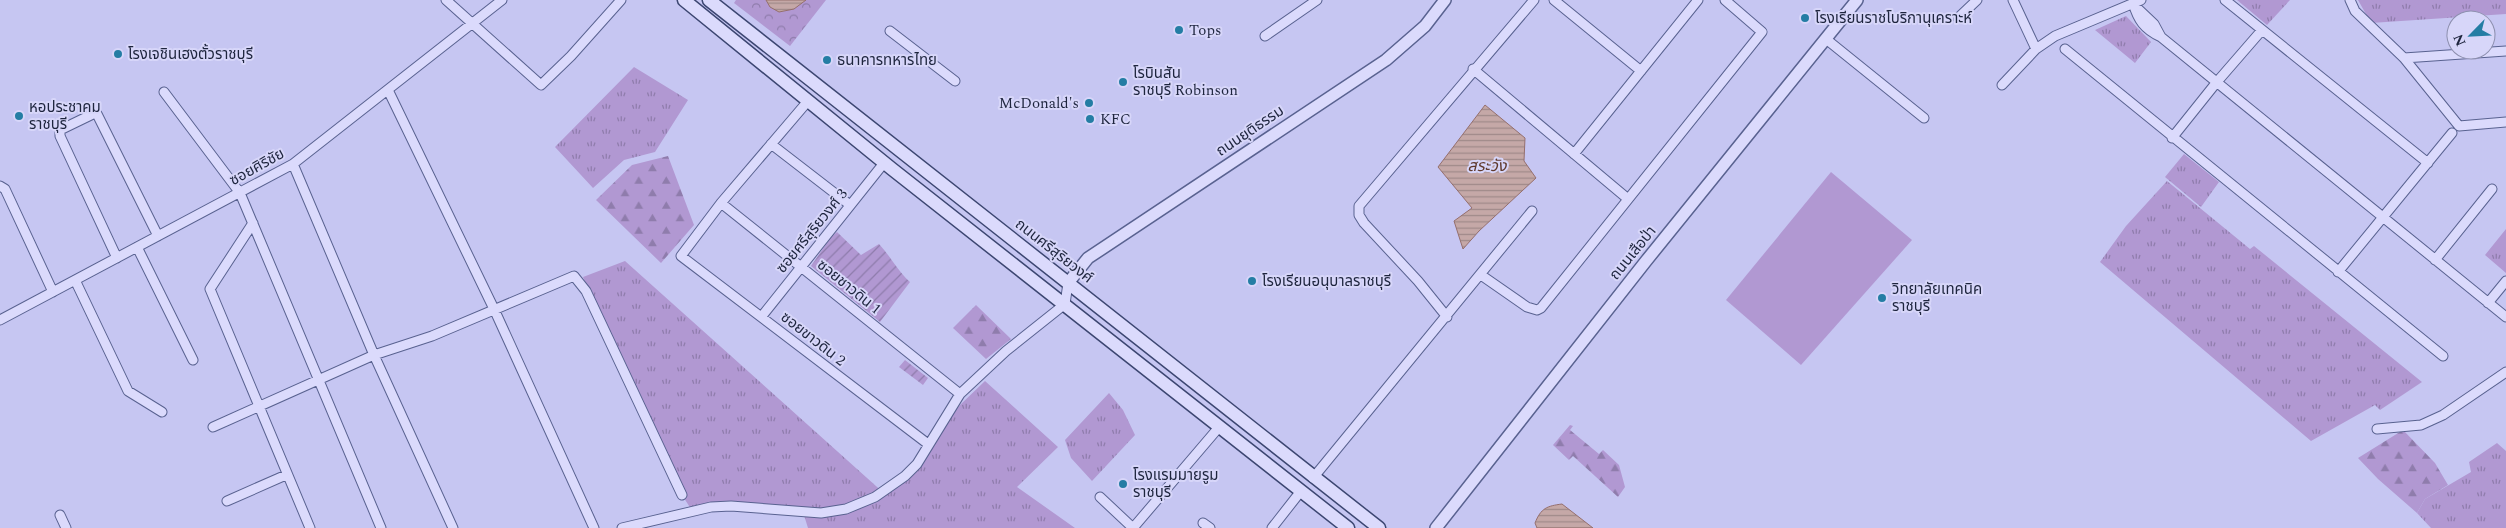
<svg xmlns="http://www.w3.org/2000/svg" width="2506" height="528" font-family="Spectral,'Noto Sans Thai',serif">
  <defs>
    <pattern id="grass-tufts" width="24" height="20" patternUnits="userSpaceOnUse" patternTransform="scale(1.25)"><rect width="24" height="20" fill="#b198d2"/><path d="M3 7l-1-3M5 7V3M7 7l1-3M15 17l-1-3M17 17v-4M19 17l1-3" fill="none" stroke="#8f7cac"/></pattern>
    <pattern id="forest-firs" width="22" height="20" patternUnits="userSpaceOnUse" patternTransform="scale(1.25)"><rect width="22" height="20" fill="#b198d2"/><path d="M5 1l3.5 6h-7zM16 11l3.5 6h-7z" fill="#8f7cac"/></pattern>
    <pattern id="park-crowns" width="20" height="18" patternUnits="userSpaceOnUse" patternTransform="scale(1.25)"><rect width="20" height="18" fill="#b198d2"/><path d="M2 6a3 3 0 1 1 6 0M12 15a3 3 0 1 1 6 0" fill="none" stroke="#8f7cac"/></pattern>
    <pattern id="garden-furrows" width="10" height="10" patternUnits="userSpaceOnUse" patternTransform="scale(1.25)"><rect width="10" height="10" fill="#b198d2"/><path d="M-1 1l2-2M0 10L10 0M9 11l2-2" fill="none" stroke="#8f7cac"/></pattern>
    <pattern id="water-rules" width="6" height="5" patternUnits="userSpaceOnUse" patternTransform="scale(1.25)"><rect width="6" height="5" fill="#c5a8a7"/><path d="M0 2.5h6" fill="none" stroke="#9f8989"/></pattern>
  </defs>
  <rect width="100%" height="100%" fill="#c6c6f2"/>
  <path fill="url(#grass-tufts)" d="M 2237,0 L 2290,0 L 2267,25 Z
    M 2358,0 L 2506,0 L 2506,14 L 2371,23 Z
    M 2126,16 L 2151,42 L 2135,63 L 2095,30 Z
    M 634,67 L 688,100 L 655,152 L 624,160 L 593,188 L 555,147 Z
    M 2184,154 L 2219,182 L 2201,207 L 2165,177 Z
    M 2167,181 L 2250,249 L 2254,246 L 2422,382 L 2380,410 L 2375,405 L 2311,441 L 2100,262 L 2126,226 Z
    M 2506,229 L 2506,273 L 2485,255 Z
    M 625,261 L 886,495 L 960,405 L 985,381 L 1058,447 L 1017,487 L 1075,528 L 808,528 L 803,512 L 691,509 L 682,495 L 583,277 Z
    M 1109,393 L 1123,410 L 1135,435 L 1092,481 L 1071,458 L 1065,440 Z
    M 2497,443 L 2506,451 L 2506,528 L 2431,528 L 2417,513 L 2425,499 L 2471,472 L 2469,462 Z"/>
  <path fill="url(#forest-firs)" d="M 668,156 L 694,225 L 661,263 L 596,200 L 632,165 Z
    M 976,305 L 1011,339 L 986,359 L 953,328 Z
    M 1570,425 L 1573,426 L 1570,430 L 1599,454 L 1603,450 L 1619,465 L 1625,487 L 1618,497 L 1573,456 L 1569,460 L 1553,445 Z
    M 2403,430 L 2435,463 L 2448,485 L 2425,499 L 2417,513 L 2378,479 L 2358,458 Z"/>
  <path fill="url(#park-crowns)" d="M 736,0 L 826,0 L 790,46 L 734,3 Z"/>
  <path fill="url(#garden-furrows)" d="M 837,232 L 861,255 L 879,244 C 891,257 897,270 910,282 L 880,322 L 811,266 L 831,237 Z
    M 905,360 L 928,378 L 923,385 L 899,367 Z"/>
  <path fill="#b198d2" d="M 1831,172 L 1912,240 L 1801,365 L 1726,300 Z"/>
  <path fill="url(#water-rules)" stroke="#956f6d" d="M 766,0 L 806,0 L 794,9 L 779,12 L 770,7 Z
    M 1485,105 L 1525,138 L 1524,161 L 1536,178 L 1479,231 L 1463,249 L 1454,221 L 1472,208 L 1438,167 Z
    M 1562,504 L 1593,528 L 1537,528 L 1535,523 C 1541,508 1547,506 1562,504 Z"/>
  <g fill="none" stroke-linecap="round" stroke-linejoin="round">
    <defs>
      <path id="minor" d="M 446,0 L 541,85 L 571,56 L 621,0
        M 1554,0 L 1641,71
        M 2013,0 L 2036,49
        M 2225,0 L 2428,163
        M 2350,0 L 2355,11 L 2404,58 L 2459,126 L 2506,122
        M 2133,3 C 2138,20 2144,29 2161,37 L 2506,317
        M 2135,6 L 2154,24 L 2161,37
        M 1958,18 L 1977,0
        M 890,31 L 955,81
        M 1265,36 L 1317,0
        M 1826,39 L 1924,118
        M 2065,49 L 2443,356
        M 2404,58 L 2506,51
        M 1473,69 L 1628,199
        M 2002,85 L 2036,49 L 2055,36 L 2141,0
        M 388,90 L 494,309 L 594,528
        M 164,92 L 240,193 L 381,528
        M 808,101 L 721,203 L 681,256 L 928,444
        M 2172,138 L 2216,83 L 2262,30
        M 771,144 L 850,205
        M 1574,154 L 1698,0
        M 293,164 L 374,355 L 453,528
        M 0,186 L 5,189 L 53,292
        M 721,203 L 960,394
        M 253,223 L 210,289 L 310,528
        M 137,247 L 193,360
        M 117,258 L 60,136 L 60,130 L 93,114 L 97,114 L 158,236
        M 2435,260 L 2492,189
        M 2338,272 L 2452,133
        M 1481,275 L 1527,307 L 1537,310 L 1541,308 L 1762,32 L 1725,0
        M 75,280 L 128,391 L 162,412
        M 2488,303 L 2506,281
        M 762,316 L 884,163
        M 1447,317 L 1418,281 L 1364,223 L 1359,215 L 1359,206 L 1534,0
        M 0,320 L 293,164 L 502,0
        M 213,427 L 374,355 L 432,336 L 574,276 L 586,291 L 682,495
        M 2377,429 L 2421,425 L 2443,415 L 2506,372
        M 1313,478 L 1532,211
        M 1100,497 L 1133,528
        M 227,501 L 286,475
        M 60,515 L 66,528
        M 1203,523 L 1210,528
        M 622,528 L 711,507 L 731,506 L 821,513 L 846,509 L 875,497 L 905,476 L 917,464 L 960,394 L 1006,351 L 1065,304 L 1068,283
        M 1133,528 L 1220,426
        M 1272,528 L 1301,491"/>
      <path id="tertiary" d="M 1068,283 L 1088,258 L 1386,60 L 1425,26 L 1445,0
        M 1436,528 L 1646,261 L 1857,0"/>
      <path id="secondary" d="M 684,0 L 892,169 L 1348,528
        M 709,0 L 1379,528"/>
    </defs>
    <use href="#minor" stroke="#596290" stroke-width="11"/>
    <use href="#tertiary" stroke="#596290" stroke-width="14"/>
    <use href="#secondary" stroke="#3c4671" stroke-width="15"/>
    <use href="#minor" stroke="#dbdafc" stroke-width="9"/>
    <use href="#tertiary" stroke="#dbdafc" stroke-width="11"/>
    <use href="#secondary" stroke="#dbdafc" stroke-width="12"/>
  </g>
  <g fill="#247da4" stroke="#d7d6f9" stroke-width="2">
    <circle cx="1805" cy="18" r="5"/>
    <circle cx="1179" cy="30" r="5"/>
    <circle cx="118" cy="54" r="5"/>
    <circle cx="827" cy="60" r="5"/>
    <circle cx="1123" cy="82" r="5"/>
    <circle cx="1089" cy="103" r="5"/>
    <circle cx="19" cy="116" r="5"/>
    <circle cx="1090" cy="119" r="5"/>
    <circle cx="1252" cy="281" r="5"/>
    <circle cx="1882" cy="298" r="5"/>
    <circle cx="1123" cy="484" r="5"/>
  </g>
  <g text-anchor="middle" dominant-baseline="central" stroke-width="4" stroke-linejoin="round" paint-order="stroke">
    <g font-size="15" fill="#1e253e" stroke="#d7d6f9" text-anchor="start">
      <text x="1815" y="18">โรงเรียนราชโบริกานุเคราะห์</text>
      <text x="1189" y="30">Tops</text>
      <text x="128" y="54">โรงเจชินเฮงตั้วราชบุรี</text>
      <text x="837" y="60">ธนาคารทหารไทย</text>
      <text x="1133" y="73">โรบินสัน<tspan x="1133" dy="17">ราชบุรี Robinson</tspan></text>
      <text x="1079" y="103" text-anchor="end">McDonald's</text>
      <text x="29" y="107">หอประชาคม<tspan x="29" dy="17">ราชบุรี</tspan></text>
      <text x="1100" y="119">KFC</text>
      <text x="1262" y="281">โรงเรียนอนุบาลราชบุรี</text>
      <text x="1892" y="289">วิทยาลัยเทคนิค<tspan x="1892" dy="17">ราชบุรี</tspan></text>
      <text x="1133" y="475">โรงแรมมายรูม<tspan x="1133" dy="17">ราชบุรี</tspan></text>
    </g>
    <g font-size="15" fill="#1e253e" stroke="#d7d6f9">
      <text transform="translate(1250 131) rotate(-34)">ถนนยุติธรรม</text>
      <text transform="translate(257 167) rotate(-29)">ซอยศิริชัย</text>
      <text transform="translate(812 231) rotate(-51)">ซอยศรีสุริยวงศ์ 3</text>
      <text transform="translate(1054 251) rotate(38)">ถนนศรีสุริยวงศ์</text>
      <text transform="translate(1633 253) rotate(-51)">ถนนเสือป่า</text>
      <text transform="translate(849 287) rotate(39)">ซอยชาวดิน 1</text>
      <text transform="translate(813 339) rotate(38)">ซอยขาวดิน 2</text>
    </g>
    <g font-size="16" font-style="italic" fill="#5f392c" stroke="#d7d6f9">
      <text x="1487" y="166">สระวัง</text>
    </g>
  </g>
  <g transform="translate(2471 35) rotate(246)"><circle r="24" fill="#d7d6f9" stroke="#8d8fae"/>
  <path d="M0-4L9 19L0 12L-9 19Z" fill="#247da4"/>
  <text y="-8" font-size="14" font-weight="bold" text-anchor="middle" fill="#1e253e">N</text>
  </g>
</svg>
